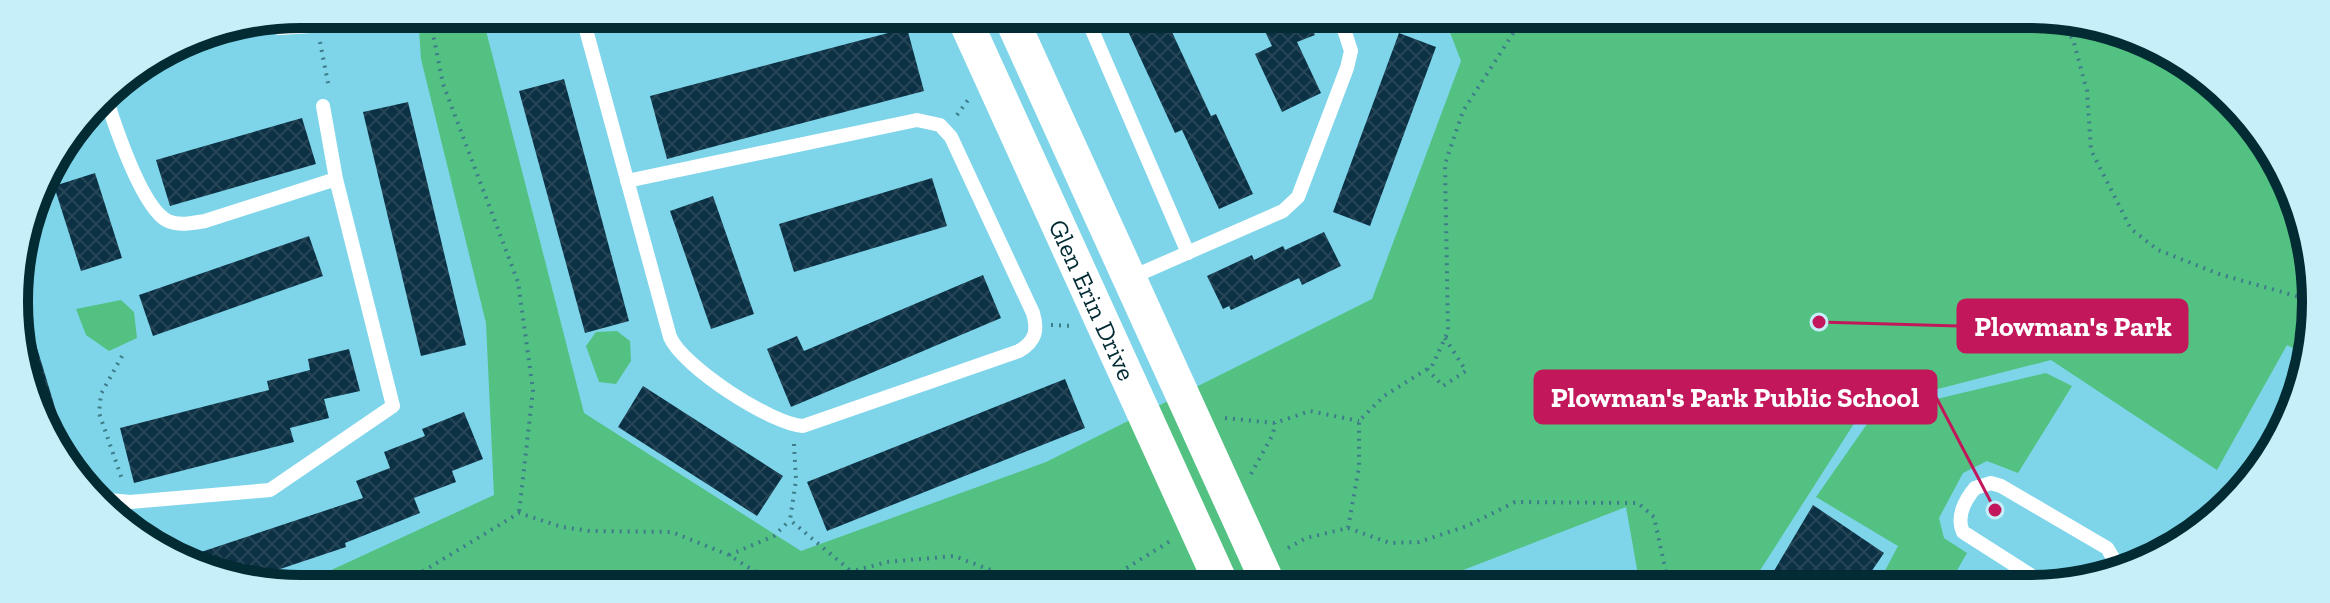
<svg xmlns="http://www.w3.org/2000/svg" width="2330" height="603" font-family="'Zilla Slab',serif">
  <defs>
    <pattern id="building-cross-hatch" width="8" height="8" patternUnits="userSpaceOnUse" patternTransform="scale(2)"><rect width="8" height="8" fill="#0d3144"/><path d="M0 0l8 8M0 8l8-8" fill="none" stroke="#264657"/></pattern>
  </defs>
  <rect width="100%" height="100%" fill="#7ed5ea"/>
  <path fill="#53c181" d="M 418,14 L 482,15 L 584,413 L 801,551 L 1046,462 L 1372,299 L 1461,61 L 1444,17 L 2084,19 L 2173,56 L 2287,189 L 2310,245 L 2310,357 L 2287,345 L 2217,470 L 2051,360 L 1864,408 L 1750,586 L 1640,586 L 1626,507 L 1422,586 L 301,584 L 494,495 L 486,323 L 421,59 Z
    M 121,300 L 134,312 L 137,338 L 109,351 L 86,335 L 76,309 Z
    M 617,331 L 630,341 L 631,361 L 616,384 L 599,382 L 586,346 L 596,332 Z
    M 2046,373 L 2072,386 L 2018,473 L 1987,461 L 1963,473 L 1939,518 L 1944,538 L 1967,553 L 1948,586 L 1891,586 L 1880,580 L 1898,546 L 1816,497 L 1874,414 Z"/>
  <path fill="url(#building-cross-hatch)" d="M 1121,16 L 1165,17 L 1211,116 L 1216,114 L 1253,194 L 1219,209 L 1182,130 L 1175,133 Z
    M 1258,17 L 1306,17 L 1315,35 L 1297,42 L 1321,93 L 1282,112 L 1255,54 L 1272,46 Z
    M 907,28 L 924,91 L 667,159 L 650,96 Z
    M 1399,33 L 1436,47 L 1370,226 L 1333,212 Z
    M 564,79 L 629,321 L 585,333 L 519,91 Z
    M 408,102 L 466,345 L 421,356 L 363,112 Z
    M 302,118 L 316,164 L 170,206 L 156,160 Z
    M 95,173 L 122,258 L 81,271 L 54,186 Z
    M 932,178 L 947,226 L 794,272 L 779,224 Z
    M 713,196 L 754,314 L 711,329 L 670,211 Z
    M 1324,232 L 1341,266 L 1302,285 L 1299,278 L 1231,310 L 1229,306 L 1223,309 L 1207,276 L 1252,255 L 1254,260 L 1283,246 L 1285,250 Z
    M 309,236 L 323,276 L 153,336 L 139,295 Z
    M 983,275 L 1001,318 L 791,407 L 767,349 L 797,336 L 804,351 Z
    M 31,328 L 66,444 L 58,447 L 29,393 L 21,330 Z
    M 349,349 L 360,391 L 324,399 L 329,418 L 290,428 L 294,442 L 134,483 L 120,428 L 269,390 L 267,381 L 310,370 L 308,359 Z
    M 1065,379 L 1085,428 L 827,531 L 807,482 Z
    M 643,386 L 783,476 L 757,516 L 618,427 Z
    M 464,412 L 483,459 L 452,471 L 456,482 L 414,498 L 420,513 L 345,543 L 346,547 L 241,582 L 180,559 L 363,498 L 356,481 L 390,468 L 384,452 L 425,436 L 422,429 Z
    M 1813,505 L 1884,553 L 1871,572 L 1873,586 L 1765,586 Z"/>
  <g fill="none" stroke-linecap="round" stroke-linejoin="round">
    <path stroke="#3e7c8a" stroke-width="4" stroke-dasharray="2 6" stroke-linecap="butt" d="M 429,14 L 443,84 L 518,282 L 533,390 L 519,513
      M 2054,19 L 2073,39 L 2087,91 L 2091,150 L 2131,229 L 2158,250 L 2219,274 L 2310,300
      M 320,42 L 329,88
      M 957,115 L 971,96
      M 1051,325 L 1074,326
      M 122,356 L 101,394 L 99,413 L 123,482
      M 1427,369 L 1443,386 L 1466,371 L 1445,338
      M 1225,418 L 1275,423 L 1310,411 L 1359,421
      M 794,444 L 796,480 L 790,520 L 852,572
      M 1251,474 L 1273,434 L 1275,423
      M 1348,528 L 1390,543 L 1419,542 L 1467,526 L 1515,502 L 1638,503 L 1654,517 L 1669,586
      M 1288,548 L 1306,538 L 1348,528 L 1359,467 L 1359,421 L 1384,396 L 1432,366 L 1448,332 L 1445,164 L 1463,111 L 1523,18
      M 729,555 L 774,536 L 790,520
      M 402,584 L 519,513 L 562,527 L 590,531 L 672,532 L 729,555 L 754,571 L 790,580 L 823,579 L 887,562 L 954,556 L 1009,577 L 1020,585
      M 1110,585 L 1120,572 L 1172,540"/>
    <path stroke="#fff" stroke-width="14" d="M 582,15 L 670,337 C 683,367 771,424 803,426 L 1019,351 C 1036,341 1038,330 1033,313 L 951,137 L 940,125 L 917,120 L 627,181
      M 1086,16 L 1188,253
      M 323,106 L 336,179
      M 1130,278 L 1283,211 L 1298,197 L 1347,68 L 1351,51 L 1340,17
      M 99,499 L 130,502 L 270,490 L 393,406 L 336,179 L 205,221 C 193,223 179,226 168,221 C 142,209 114,123 105,95
      M 2049,587 L 1963,532 C 1956,517 1965,500 1975,488 L 1991,483 L 2001,486 L 2107,548 L 2115,561 L 2113,574"/>
    <g stroke="#fff" stroke-width="34">
      <path id="s1" d="M 963,16 L 1222,585"/>
      <path d="M 1010,16 L 1269,585"/>
      <path d="M 280,18 L 339,14"/>
    </g>
  </g>
  <g text-anchor="middle" dominant-baseline="central" stroke-width="8" stroke-linejoin="round" paint-order="stroke">
    <g font-size="26" fill="#032b33" stroke="#c6eff9">
      <text stroke="none"><textPath href="#s1" startOffset="312">Glen Erin Drive</textPath></text>
    </g>
  </g>
  <path d="M0 0H2330V603H0ZM301 28H2029A273 273 0 0 1 2302 301V302A273 273 0 0 1 2029 575H301A273 273 0 0 1 28 302V301A273 273 0 0 1 301 28Z" fill="#c6eff9" fill-rule="evenodd"/>
  <path fill="none" stroke="#032b33" stroke-width="10" d="M301 28H2029A273 273 0 0 1 2302 301V302A273 273 0 0 1 2029 575H301A273 273 0 0 1 28 302V301A273 273 0 0 1 301 28Z"/>
  <path fill="none" stroke="#c2185b" stroke-width="3" d="M1819 322L1958 326M1995 510L1936 397"/>
  <g fill="#c2185b" stroke="#c6eff9" stroke-width="3">
    <circle cx="1819" cy="322" r="8"/>
    <circle cx="1995" cy="510" r="8"/>
  </g>
  <g fill="#c2185b" stroke="#c2185b" stroke-width="3">
    <rect x="1958" y="300" width="229" height="52" rx="8"/>
    <rect x="1535" y="371" width="401" height="52" rx="8"/>
  </g>
  <g font-size="28" text-anchor="middle" font-weight="bold" fill="#fff">
    <text x="2073" y="336">Plowman's Park</text>
    <text x="1735" y="407">Plowman's Park Public School</text>
  </g>
</svg>
